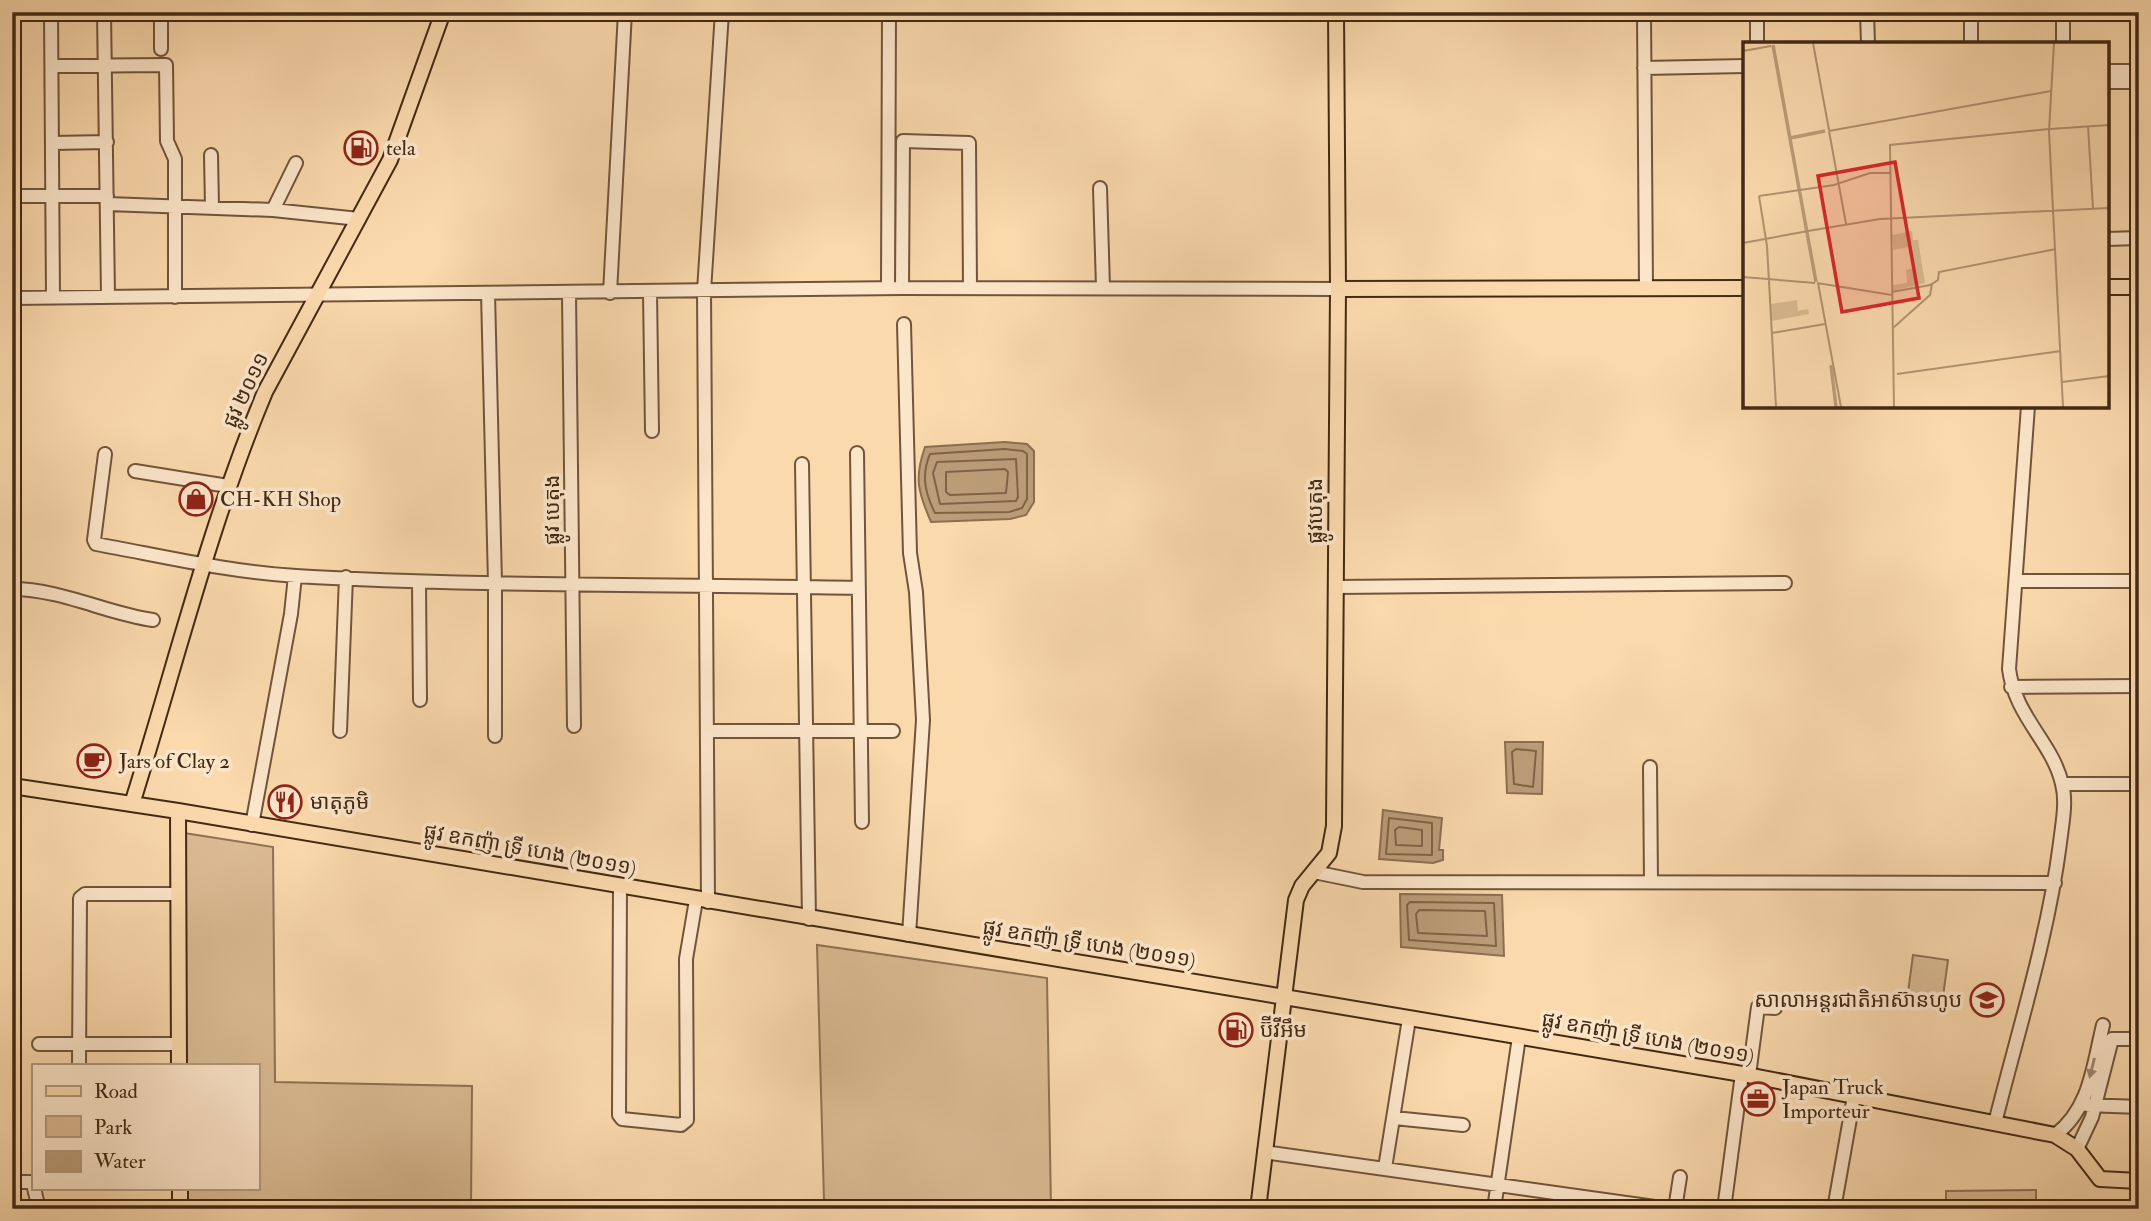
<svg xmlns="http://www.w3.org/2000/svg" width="2151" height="1221" font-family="'IM FELL Double Pica','Noto Sans Khmer',serif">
  <rect width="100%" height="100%" fill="#fad9ad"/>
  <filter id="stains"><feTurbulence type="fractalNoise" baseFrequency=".00286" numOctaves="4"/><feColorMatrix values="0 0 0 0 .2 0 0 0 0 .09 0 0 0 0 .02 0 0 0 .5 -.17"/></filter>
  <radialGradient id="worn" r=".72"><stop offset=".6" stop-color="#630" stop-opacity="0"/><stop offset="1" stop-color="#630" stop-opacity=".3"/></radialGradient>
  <path fill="#dbbb93" stroke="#8f7254" stroke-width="2" d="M 184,833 L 273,847 L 275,1082 L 472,1086 L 471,1205 L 824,1201 L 817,945 L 1047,978 L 1051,1209 L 185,1209 L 185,1188 L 257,1188 L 257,1065 L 185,1065 Z
    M 1913,955 L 1948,960 L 1942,1004 L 1907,1000 Z
    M 2036,1190 L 2036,1209 L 1946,1209 L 1946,1191 Z"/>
  <path fill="#bc9d79" stroke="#8c6f51" stroke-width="2" d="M 1005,442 L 1027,444 L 1034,451 L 1034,502 L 1026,515 L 1010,519 L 931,522 C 918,492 914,478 925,447 Z
    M 1505,742 L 1543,742 L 1542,794 L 1507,793 Z
    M 1383,810 L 1442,818 L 1439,850 L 1443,850 L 1443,860 L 1433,863 L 1379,859 Z
    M 1400,894 L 1502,895 L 1504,956 L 1401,947 Z"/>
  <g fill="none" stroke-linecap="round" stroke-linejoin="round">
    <path stroke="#806347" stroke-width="2" d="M 1005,449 L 1023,451 L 1027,454 L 1027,499 L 1022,508 L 1009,512 L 935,513 C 925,493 921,475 930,454 Z
      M 1016,459 L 1018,497 L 1016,501 L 940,504 L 933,473 L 937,462 Z
      M 1005,469 L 1008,472 L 1006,493 L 950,495 L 946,492 L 946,472 Z
      M 1516,749 L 1536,751 L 1533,787 L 1514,784 L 1512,752 Z
      M 1389,818 L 1432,823 L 1432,855 L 1386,854 Z
      M 1399,827 L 1422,830 L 1422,846 L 1396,845 L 1395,830 Z
      M 1410,902 L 1494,903 L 1496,946 L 1409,940 L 1407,905 Z
      M 1419,910 L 1485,911 L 1487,936 L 1418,933 L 1416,914 Z"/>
    <defs>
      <path id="minor" d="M 51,12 L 53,298
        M 104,12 L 108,297
        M 161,12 L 161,49
        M 1644,12 L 1646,288
        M 1757,12 L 1757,44
        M 1867,12 L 1868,44
        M 1971,12 L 1971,44
        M 2063,12 L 2063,44
        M 2139,12 L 2139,57
        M 52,66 L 166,65 L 167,141 L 175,159 L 175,297
        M 1644,68 L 1745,66
        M 2107,71 L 2139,71
        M 2107,82 L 2139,82
        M 52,143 L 107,142
        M 211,155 L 212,207
        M 1100,188 L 1103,287
        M 12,196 L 107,196
        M 108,204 L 273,210 L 359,219
        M 273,210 L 296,163
        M 2107,239 L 2139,238
        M 888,288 L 889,12
        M 902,288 L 903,141 L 969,143 L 970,288
        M 488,293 L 495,583 L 495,736
        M 610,293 L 625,12
        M 650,293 L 652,431
        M 569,294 L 574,726
        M 12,298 L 902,288 L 1338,289
        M 904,324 L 910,553 L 916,592 L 923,720 L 909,935
        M 857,453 L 862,822
        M 105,454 L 94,540 L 96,544 C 162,556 229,572 296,576 C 483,587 671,584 859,588
        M 802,464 L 809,919
        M 135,471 L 228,486
        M 2016,581 L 2139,581
        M 419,582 L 420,700
        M 1335,587 L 1785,583
        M 12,589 C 61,589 108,614 153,620
        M 2011,687 L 2139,686
        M 340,731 L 346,577
        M 708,731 L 893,731
        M 1650,767 L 1651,882
        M 2062,784 L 2139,784
        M 252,825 L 291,614 L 295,576
        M 1314,872 L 1363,882 L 2055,883
        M 620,887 L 619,1115 L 622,1119 L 681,1125 L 687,1120 L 686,959 L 696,900
        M 708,902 L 704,291 L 722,12
        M 39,1044 L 178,1044
        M 79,1065 L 80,898 L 85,894 L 178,894
        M 1749,1075 L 1758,1007 L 1775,1008
        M 2087,1105 L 2139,1107
        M 1394,1118 L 1463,1125
        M 1995,1123 C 2018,1031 2048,937 2060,843 C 2062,825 2067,802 2062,784 C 2053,743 2015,717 2009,669 L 2028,406
        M 2055,1135 C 2090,1109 2093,1066 2103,1025
        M 2077,1149 L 2092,1117 L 2112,1039 L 2139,1039
        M 1264,1152 L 1669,1209
        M 1385,1168 L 1409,1019
        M 12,1182 L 33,1182
        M 34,1188 L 39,1209
        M 1494,1209 L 1519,1037
        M 1675,1209 L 1680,1177
        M 1724,1209 L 1742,1074
        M 1834,1209 L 1854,1096"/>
      <path id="major" d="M 2107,287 L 2139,287
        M 1338,289 L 1745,288
        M 12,786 L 178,811 L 1742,1074 L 2055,1135 L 2077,1149 L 2100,1179 L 2139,1181
        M 132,804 C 175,667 210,523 265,392 L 390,160 L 443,12
        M 178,811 L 179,1065
        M 180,1209 L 180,1188
        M 1258,1209 L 1296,900 L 1302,886 L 1329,853 L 1334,826 L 1338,289 L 1336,12"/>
    </defs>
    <use href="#minor" stroke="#71553b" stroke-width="16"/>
    <use href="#major" stroke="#432915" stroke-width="18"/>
    <use href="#minor" stroke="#fce6ca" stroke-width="12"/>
    <use href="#major" stroke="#fad9ad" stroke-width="14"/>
  </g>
  <defs><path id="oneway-solid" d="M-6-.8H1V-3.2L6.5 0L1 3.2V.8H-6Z" transform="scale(1.75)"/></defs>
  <use fill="#a08870" href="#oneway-solid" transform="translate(2092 1068) rotate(104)"/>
  <defs>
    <symbol id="fuel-ring" viewBox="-11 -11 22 22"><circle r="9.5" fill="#fce6ca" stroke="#8f2418" stroke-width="1.5"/><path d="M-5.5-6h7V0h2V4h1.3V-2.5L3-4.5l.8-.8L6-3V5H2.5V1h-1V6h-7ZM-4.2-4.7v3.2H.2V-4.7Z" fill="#8f2418"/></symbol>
    <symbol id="shop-ring" viewBox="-11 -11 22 22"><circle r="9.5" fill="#fce6ca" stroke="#8f2418" stroke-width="1.5"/><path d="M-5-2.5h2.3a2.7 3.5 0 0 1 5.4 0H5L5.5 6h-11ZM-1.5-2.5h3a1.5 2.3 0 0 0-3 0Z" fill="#8f2418"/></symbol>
    <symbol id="cafe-ring" viewBox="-11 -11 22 22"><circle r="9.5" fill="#fce6ca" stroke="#8f2418" stroke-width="1.5"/><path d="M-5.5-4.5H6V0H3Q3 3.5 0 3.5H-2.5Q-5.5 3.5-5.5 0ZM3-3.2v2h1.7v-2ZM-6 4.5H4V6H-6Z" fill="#8f2418"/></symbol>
    <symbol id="restaurant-ring" viewBox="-11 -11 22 22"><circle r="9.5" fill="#fce6ca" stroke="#8f2418" stroke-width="1.5"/><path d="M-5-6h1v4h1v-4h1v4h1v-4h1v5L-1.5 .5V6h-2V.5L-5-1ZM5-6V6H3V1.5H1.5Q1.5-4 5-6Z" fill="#8f2418"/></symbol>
    <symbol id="school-ring" viewBox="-11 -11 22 22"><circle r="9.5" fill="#fce6ca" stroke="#8f2418" stroke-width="1.5"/><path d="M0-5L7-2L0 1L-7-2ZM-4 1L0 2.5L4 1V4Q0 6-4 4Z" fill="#8f2418"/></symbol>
    <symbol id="office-ring" viewBox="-11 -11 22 22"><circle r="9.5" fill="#fce6ca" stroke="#8f2418" stroke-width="1.5"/><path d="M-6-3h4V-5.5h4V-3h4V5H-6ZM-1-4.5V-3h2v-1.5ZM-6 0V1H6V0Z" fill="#8f2418"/></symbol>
  </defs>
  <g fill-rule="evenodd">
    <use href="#fuel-ring" x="342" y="129" width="38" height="38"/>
    <use href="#shop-ring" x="177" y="480" width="38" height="38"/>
    <use href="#cafe-ring" x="75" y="742" width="38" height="38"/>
    <use href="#restaurant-ring" x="266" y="783" width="38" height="38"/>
    <use href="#school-ring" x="1968" y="981" width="38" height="38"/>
    <use href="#fuel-ring" x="1217" y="1011" width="38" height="38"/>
    <use href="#office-ring" x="1739" y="1080" width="38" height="38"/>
  </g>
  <g text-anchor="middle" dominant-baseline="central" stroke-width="7" stroke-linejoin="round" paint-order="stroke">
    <g font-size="21" fill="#432915" stroke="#fce6ca" text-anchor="start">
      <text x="386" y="148">tela</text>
      <text x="220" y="499">CH-KH Shop</text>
      <text x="119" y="761">Jars of Clay 2</text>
      <text x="310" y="802">មាតុភូមិ</text>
      <text x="1962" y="1000" text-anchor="end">សាលាអន្ដរជាតិអាស៊ានហូប</text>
      <text x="1260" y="1030">ប៊ីវីអឹម</text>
      <text x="1782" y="1087">Japan Truck<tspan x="1782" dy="24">Importeur</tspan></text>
    </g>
    <g font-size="21" fill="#432915" stroke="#fce6ca">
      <text transform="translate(246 390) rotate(-65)">ផ្លូវ ២០១១</text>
      <text transform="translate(552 510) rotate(-90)">ផ្លូវ បេតុង</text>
      <text transform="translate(1315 511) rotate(-90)">ផ្លូវបេតុង</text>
      <text transform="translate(530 850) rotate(10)">ផ្លូវ ឧកញ៉ា ទ្រី ហេង (២០១១)</text>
      <text transform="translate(1089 944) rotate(9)">ផ្លូវ ឧកញ៉ា ទ្រី ហេង (២០១១)</text>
      <text transform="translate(1648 1038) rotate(10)">ផ្លូវ ឧកញ៉ា ទ្រី ហេង (២០១១)</text>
    </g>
  </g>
  <g transform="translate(1743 42)">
    <rect width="366" height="366" fill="#fad9ad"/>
    <path d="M 169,189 L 170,198 L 175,198 L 182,241 L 150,249 L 150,243 L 164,241 L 163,228 L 170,226 L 166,205 L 150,208 L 149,193 ZM 54,258 L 55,269 L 65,267 L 66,272 L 29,279 L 28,262 Z" fill="#dbbb93"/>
    <path fill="none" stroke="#bc9d79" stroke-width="3.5" d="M 30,3 L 73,240M 47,96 L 82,89M 88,323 L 93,365"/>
    <path fill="none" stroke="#b19370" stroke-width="2" d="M 70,1 L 86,88M 311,1 L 306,89 L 320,365M 0,9 L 28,4M 345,84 L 350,167M 307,87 L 366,83M 86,89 L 308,49M 86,89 L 103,182M 16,154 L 91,143 L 127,131 L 147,131M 16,154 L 24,204 L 33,365M 65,189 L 137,177 L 366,166M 0,201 L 65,189M 0,235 L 72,241M 74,241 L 149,253M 75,241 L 98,365M 149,250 L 187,243 L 195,238 L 196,230 L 313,207M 150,286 L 187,253 L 189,242M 29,291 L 82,282M 154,332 L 318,309M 319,340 L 366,334M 151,365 L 147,103 L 306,87"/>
    <path fill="#d62828" fill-opacity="0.15" stroke="#d62828" stroke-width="3.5" d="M 152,120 L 176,256 L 99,270 L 75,134 Z"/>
    <rect width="366" height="366" fill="none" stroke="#432915" stroke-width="3.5"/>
  </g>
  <rect width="2151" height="1221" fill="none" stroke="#fad9ad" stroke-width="42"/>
  <rect x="14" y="14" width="2123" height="1193" fill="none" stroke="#432915" stroke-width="3.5"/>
  <rect x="21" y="21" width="2109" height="1179" fill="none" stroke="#432915" stroke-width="2"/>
  <rect x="32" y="1064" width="228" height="126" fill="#fce6ca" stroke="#b29a82" stroke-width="2"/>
  <rect x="46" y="1086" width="35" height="10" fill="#fad9ad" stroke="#b29a82" stroke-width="2"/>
  <text x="94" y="1098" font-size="21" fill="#432915">Road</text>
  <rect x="46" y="1116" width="35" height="21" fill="#dbbb93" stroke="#b29a82" stroke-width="2"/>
  <text x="94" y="1134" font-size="21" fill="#432915">Park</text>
  <rect x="46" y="1151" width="35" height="21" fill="#bc9d79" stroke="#b29a82" stroke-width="2"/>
  <text x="94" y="1168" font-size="21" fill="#432915">Water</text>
  <rect width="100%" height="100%" filter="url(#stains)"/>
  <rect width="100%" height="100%" fill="url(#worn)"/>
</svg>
